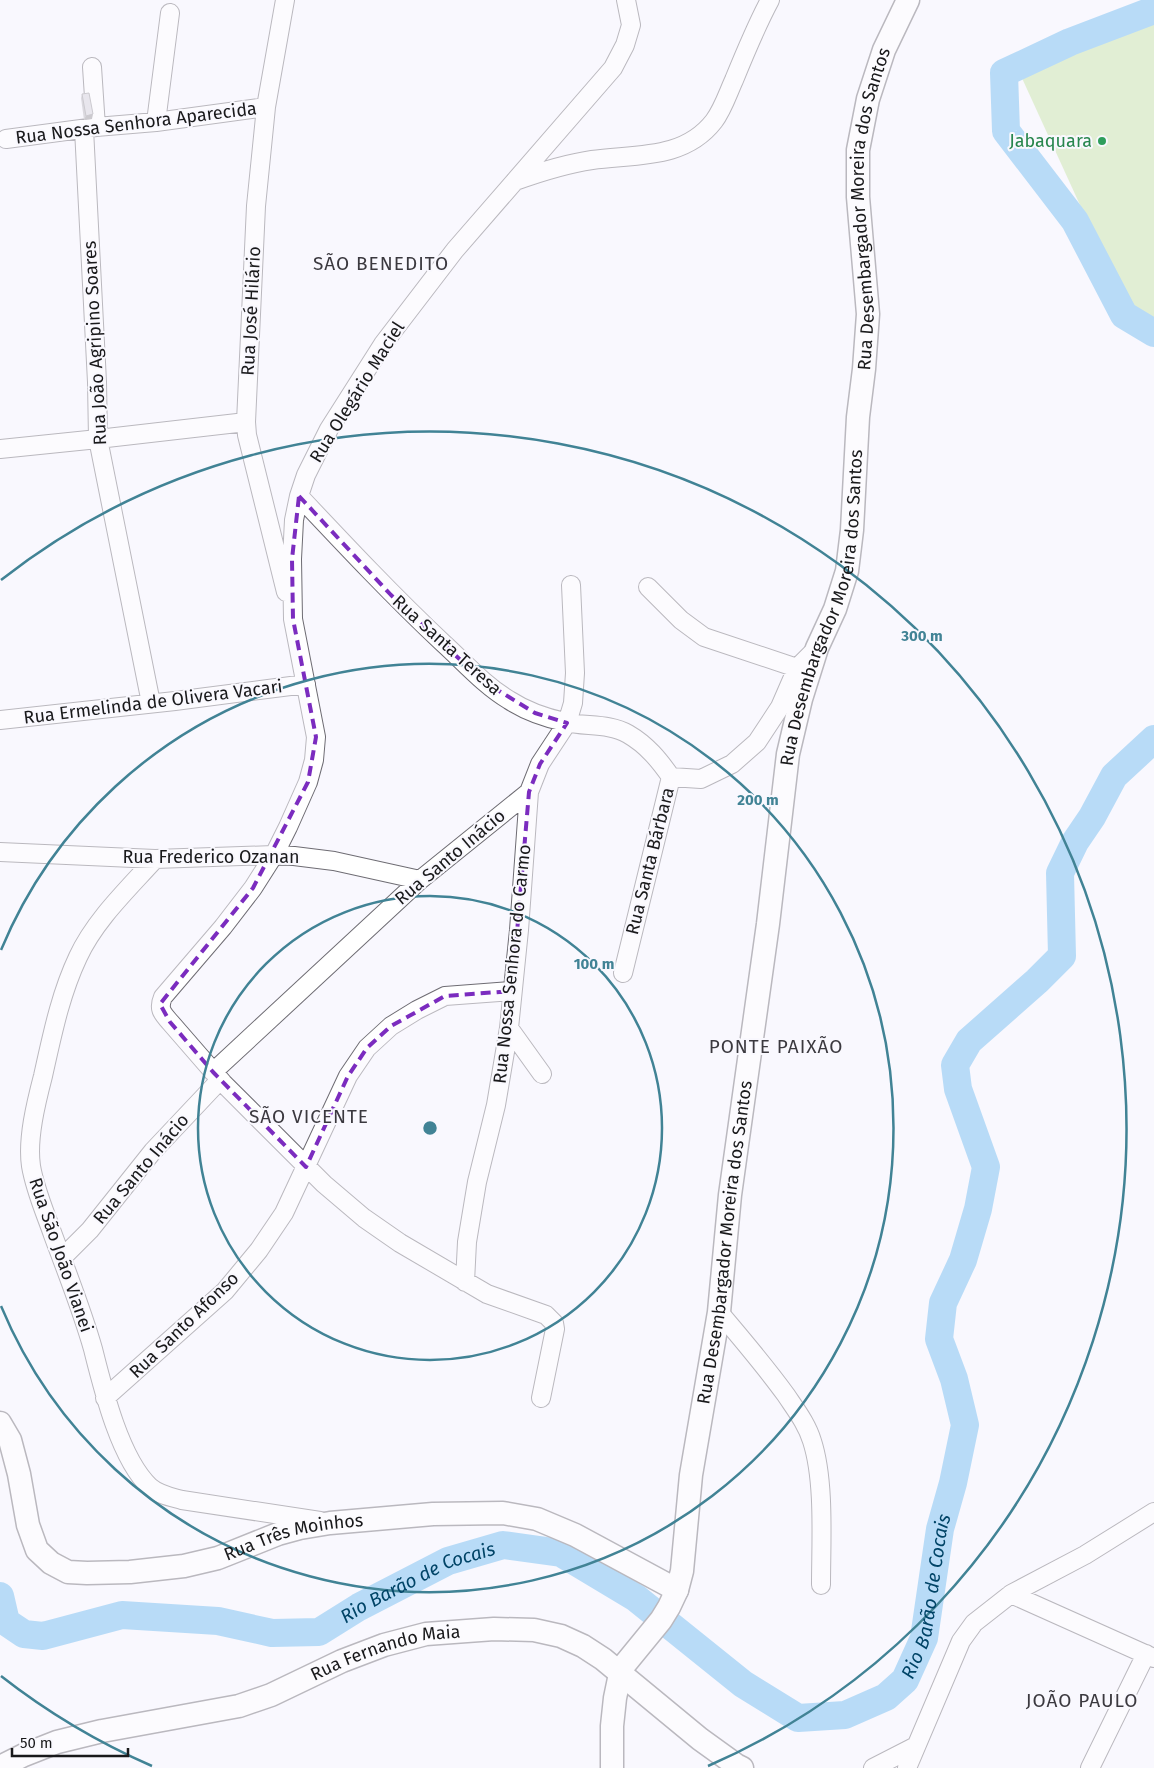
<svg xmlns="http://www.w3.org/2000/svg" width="1154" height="1768" font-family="'Fira Sans',sans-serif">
  <rect width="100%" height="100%" fill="#f9f8fe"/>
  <path fill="#c4e3a3" d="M 1154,19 L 1154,321 L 1132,307 L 1080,205 L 1021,76 Z"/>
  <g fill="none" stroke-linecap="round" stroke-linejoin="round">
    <g stroke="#69b9f0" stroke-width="28">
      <path d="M 1154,10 L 1070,42 L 1004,73 L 1006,131 L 1075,221 L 1124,315 L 1154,333"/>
      <path id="s1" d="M 0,1596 L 6,1622 L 24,1634 L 43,1636 L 122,1615 L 218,1621 L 272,1633 L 319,1632 L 359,1607 L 448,1561 L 503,1545 L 561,1553 L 636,1598 L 743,1684 L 798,1718 L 845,1715 L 886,1697 L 905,1680 L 924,1638 L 940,1529 L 953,1483 L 965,1425 L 954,1379 L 939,1339 L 943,1303 L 963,1260 L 978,1209 L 986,1167 L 958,1089 L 955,1065 L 969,1041 L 1037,981 L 1062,956 L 1060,873 L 1075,842 L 1092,817 L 1114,776 L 1154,739"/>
    </g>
    <defs>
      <path id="minor" d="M 285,0 L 266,107 L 256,206 L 246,422 L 247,435 L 286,592
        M 92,67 L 96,127
        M 156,122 L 170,13
        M 84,129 L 97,382 L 98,439 L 151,703
        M 6,139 L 96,127 L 156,122 L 266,107
        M 515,181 C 540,172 565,164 592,160 C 635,154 684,160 714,121 C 723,109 728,93 734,80 C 745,53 756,26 770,0
        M 0,449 L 98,439 L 246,422
        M 299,496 C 346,546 393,596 443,643 C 464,662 484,685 509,700 C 526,711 546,718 565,722 C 586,727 609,723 628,734 C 647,745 659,760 671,777 L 701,779 L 732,764 L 757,742 L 780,707 L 797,668 L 817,648
        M 648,587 L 681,620 L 704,637 L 797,668
        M 0,720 L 175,701 L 306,684
        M 0,852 L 155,859 L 274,855 L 294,856 L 334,861 L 420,880
        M 155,859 C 128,889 95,920 78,957 C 60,995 52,1036 43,1076 C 36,1103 27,1139 31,1166 C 35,1190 45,1212 53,1235 C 67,1273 82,1310 93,1349 C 103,1389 120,1459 150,1487 C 159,1495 171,1497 182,1500 L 320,1521
        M 623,973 L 671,777
        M 509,1028 L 542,1074
        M 213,1072 L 420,880 L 529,792 L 540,764 L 567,723 L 573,703 L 575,673 L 571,585
        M 62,1258 L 90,1230 L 153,1151 L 220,1080
        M 465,1282 L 467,1242 L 477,1182 L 496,1105 L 509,1028 L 519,930 L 529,792
        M 719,1312 C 742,1339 765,1366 786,1395 C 796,1410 807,1424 812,1441 C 825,1481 821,1542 821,1585
        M 105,1398 L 225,1291 L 259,1250 L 284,1213 L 348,1076 L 367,1048 L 391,1026 L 417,1010 L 445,996 L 512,991
        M 541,1398 L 555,1329 L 554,1323 L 546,1315 L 487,1294 L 400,1243 L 364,1218 L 324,1184 L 223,1083 L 170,1022 C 162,1013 158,1009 163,997 L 223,927 L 253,888 L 274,855 L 288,827 L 308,782 L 314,760 L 316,737 L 293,619 L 292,559 L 294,520 L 299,496 L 306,475 L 329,429 L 383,344 L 455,250 L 613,68 L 625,45 L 631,25 L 626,0
        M 1011,1594 L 1154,1658
        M 873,1768 L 916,1746
        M 907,1768 L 961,1641 L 974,1623 L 1011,1594 L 1085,1555 L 1154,1512
        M 1090,1768 L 1146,1654"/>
      <g id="tertiary">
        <path id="s2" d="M 0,1423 L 10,1440 L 19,1474 L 28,1525 L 37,1550 L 51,1563 L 68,1572 L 87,1573 L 130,1572 L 184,1566 L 218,1558 L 278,1534 L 300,1528 L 330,1523 L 433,1514 L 503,1513 L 537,1519 L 575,1535 L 677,1590"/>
        <path id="s3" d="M 0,1767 L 24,1755 L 57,1742 L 102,1731 L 239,1706 L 271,1695 L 342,1661 L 384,1645 L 426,1634 L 494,1629 L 534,1630 L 561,1636 L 583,1646 L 603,1659 L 700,1739 L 736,1765 L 742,1768"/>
        <path id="s4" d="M 612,1768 L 612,1726 L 615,1698 L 620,1674 L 625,1664 L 661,1620 L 669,1607 L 677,1590 L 682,1571 L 691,1475 L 719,1312 L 730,1195 L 768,924 L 788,754 L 801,699 L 817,648 L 835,609 L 847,571 L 852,530 L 858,417 L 864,369 L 868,314 L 858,197 L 858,150 L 868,99 L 884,50 L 908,0"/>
      </g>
    </defs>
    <use href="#minor" stroke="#6e6c73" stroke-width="20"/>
    <use href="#tertiary" stroke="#6e6c73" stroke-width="25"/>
    <use href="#minor" stroke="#fff" stroke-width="18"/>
    <use href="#tertiary" stroke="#fff" stroke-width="22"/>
  </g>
  <path fill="#b5b4bb" d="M 82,94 L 92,119 L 84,120 L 81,98 Z"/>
  <path fill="#949298" d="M 93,114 L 92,119 L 84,120 L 86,116 Z"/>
  <path fill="#d3d1d9" stroke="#949298" d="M 89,93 L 93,114 L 86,116 L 82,94 Z"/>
  <path d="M0 0H1154V1768H0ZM 299,496 L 391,595 L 483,681 L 535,713 L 567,723 L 540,764 L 529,792 L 512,991 L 445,996 L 391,1026 L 367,1048 L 348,1076 L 306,1167 L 213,1072 L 170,1022 L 160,1004 L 253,888 L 308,782 L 316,737 L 293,619 L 292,559 Z" fill="#f9f8fe" fill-opacity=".55" fill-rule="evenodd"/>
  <path fill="none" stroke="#7b2cbf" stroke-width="4" stroke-dasharray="10 6" stroke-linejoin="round" d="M 299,496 L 391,595 L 483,681 L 535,713 L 567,723 L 540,764 L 529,792 L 512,991 L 445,996 L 391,1026 L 367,1048 L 348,1076 L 306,1167 L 213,1072 L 170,1022 L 160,1004 L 253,888 L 308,782 L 316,737 L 293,619 L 292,559 Z"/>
  <g fill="none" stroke="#418395" stroke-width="2.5">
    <circle cx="430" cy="1128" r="232"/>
    <path d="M1 950A464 464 0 1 1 1 1306"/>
    <path d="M152 1766A696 696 0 0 1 1 1676M1 580A696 696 0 1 1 708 1766"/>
  </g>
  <circle fill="#2e9e5b" stroke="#f9f8fe" stroke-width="2" cx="1102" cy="141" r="5"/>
  <g text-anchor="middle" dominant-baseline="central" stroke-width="4" stroke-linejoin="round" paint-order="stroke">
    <g font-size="18" fill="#19191b" stroke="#f9f8fe">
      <text transform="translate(136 123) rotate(-7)">Rua Nossa Senhora Aparecida</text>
      <text stroke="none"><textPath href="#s4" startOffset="1598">Rua Desembargador Moreira dos Santos</textPath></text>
      <text transform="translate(251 311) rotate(-87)">Rua José Hilário</text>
      <text transform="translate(95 343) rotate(-93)">Rua João Agripino Soares</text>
      <text transform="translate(357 392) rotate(-58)">Rua Olegário Maciel</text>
      <text stroke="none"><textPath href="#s4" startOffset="1192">Rua Desembargador Moreira dos Santos</textPath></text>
      <text transform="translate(447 645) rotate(42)">Rua Santa Teresa</text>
      <text transform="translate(153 702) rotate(-7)">Rua Ermelinda de Olivera Vacari</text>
      <text x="211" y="857">Rua Frederico Ozanan</text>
      <text transform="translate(450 857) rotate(-40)">Rua Santo Inácio</text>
      <text transform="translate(650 861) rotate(-76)">Rua Santa Bárbara</text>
      <text transform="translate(512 964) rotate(-84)">Rua Nossa Senhora do Carmo</text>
      <text transform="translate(141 1169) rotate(-50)">Rua Santo Inácio</text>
      <text stroke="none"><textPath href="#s4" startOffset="548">Rua Desembargador Moreira dos Santos</textPath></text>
      <text transform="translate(61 1255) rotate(71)">Rua São João Vianei</text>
      <text transform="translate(184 1325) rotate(-44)">Rua Santo Afonso</text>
      <text stroke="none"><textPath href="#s2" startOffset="402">Rua Três Moinhos</textPath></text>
      <text stroke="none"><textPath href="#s3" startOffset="405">Rua Fernando Maia</textPath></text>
    </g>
    <g font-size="18" fill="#27864d" stroke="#f9f8fe" text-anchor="end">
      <text x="1092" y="141">Jabaquara</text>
    </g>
    <g font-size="19" letter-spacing="1" fill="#3b393f" stroke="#f9f8fe">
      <text x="381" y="263">SÃO BENEDITO</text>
      <text x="776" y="1046">PONTE PAIXÃO</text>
      <text x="309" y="1116">SÃO VICENTE</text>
      <text x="1082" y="1700">JOÃO PAULO</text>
    </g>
    <g font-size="19" font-style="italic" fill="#004467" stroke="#f9f8fe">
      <text stroke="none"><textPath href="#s1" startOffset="459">Rio Barão de Cocais</textPath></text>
      <text stroke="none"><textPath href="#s1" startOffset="1105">Rio Barão de Cocais</textPath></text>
    </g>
  </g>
  <circle cx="430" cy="1128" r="8" fill="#418395" stroke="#f9f8fe" stroke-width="2.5"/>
  <g font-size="15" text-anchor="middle" font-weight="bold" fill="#418395" stroke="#f9f8fe" stroke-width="4" stroke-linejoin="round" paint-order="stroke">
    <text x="922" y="641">300 m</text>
    <text x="758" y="805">200 m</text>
    <text x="594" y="969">100 m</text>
  </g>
  <path d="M12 1748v8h116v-8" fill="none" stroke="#19191b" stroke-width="2.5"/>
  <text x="20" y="1748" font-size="15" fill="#19191b" stroke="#f9f8fe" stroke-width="4" paint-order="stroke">50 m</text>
</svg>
